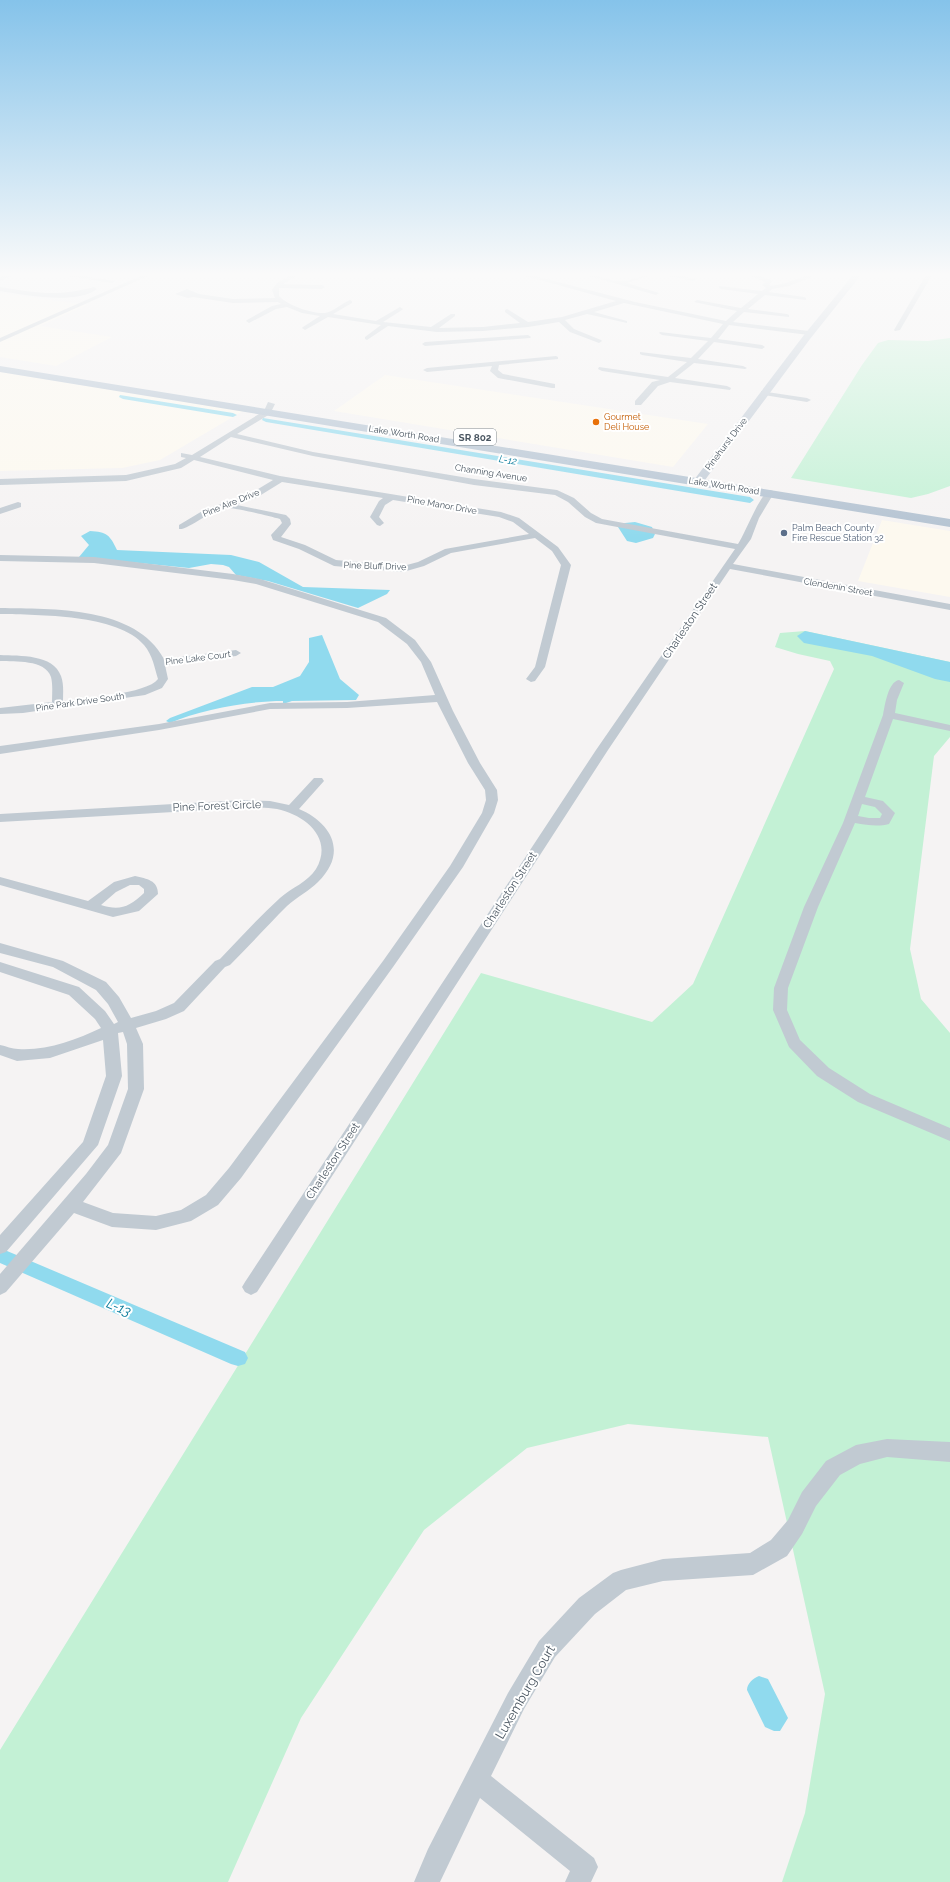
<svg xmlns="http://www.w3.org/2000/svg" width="950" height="1882" font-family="Raleway,sans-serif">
  <rect width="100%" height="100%" fill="#f5f3f3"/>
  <path fill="#fdf9ef" d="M 0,293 L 87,305 L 40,326 L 112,337 L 56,366 L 0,357 Z
    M 0,372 L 31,377 L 243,411 L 160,460 L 122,468 L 0,471 Z
    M 385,375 L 444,384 L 708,424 L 673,467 L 334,411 Z
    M 882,520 L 950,531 L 950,597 L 858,581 Z"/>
  <path fill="#c3f1d5" d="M 950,338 L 950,486 L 928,494 L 911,498 L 791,478 L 862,365 L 878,343 L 888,340 L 928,341 Z
    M 805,631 L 950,662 L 950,737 L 934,756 L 910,949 L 921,999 L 950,1033 L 950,1882 L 782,1882 L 805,1813 L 825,1694 L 768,1437 L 628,1424 L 527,1448 L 424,1530 L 301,1718 L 228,1882 L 0,1882 L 0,1750 L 481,973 L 652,1022 L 693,984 L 834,669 L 830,661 L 798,654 L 775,647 L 780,633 Z"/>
  <path fill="#90daee" d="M 635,522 L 652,527 L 655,534 L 653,538 L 636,543 L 627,541 L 618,527 L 625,523 Z
    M 90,531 C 107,532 110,535 117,550 L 231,555 L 259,562 L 303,587 L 390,590 L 387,594 L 358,608 L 268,581 L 236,575 L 229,567 L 223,565 L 211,564 L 189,568 L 79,557 L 89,545 L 81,536 Z
    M 805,631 L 950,662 L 950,682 L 935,679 L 872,656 L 804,643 L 797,636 Z
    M 322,635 L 340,679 L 359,695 L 356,700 L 292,701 L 283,704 L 283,701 C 248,701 202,709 170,723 L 166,721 L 170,718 L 252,687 L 273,687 L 300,676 L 309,662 L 309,638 Z
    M 759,1676 L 768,1679 L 788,1718 L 780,1731 L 774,1731 L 765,1727 L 747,1690 C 747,1684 753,1678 759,1676 Z"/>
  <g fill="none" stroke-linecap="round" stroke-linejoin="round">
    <path fill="#90daee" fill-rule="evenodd" d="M 120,395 L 233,413 L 237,415 L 233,417 L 123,399 L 119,397 Z
      M 263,418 L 750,497 L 754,500 L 750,503 L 266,422 L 262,420 Z
      M 0,1248 L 245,1352 L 248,1358 L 245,1364 L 238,1366 L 231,1364 L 0,1263 Z"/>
    <path fill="#c1cad2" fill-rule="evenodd" d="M 5,275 L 13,275 L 0,281 L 0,277 Z
      M 62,275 L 77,275 L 115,281 L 112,283 Z
      M 143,275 L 150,275 L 0,342 L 0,338 Z
      M 291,275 L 298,275 L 283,284 L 322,285 L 325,287 L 322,289 L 279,288 L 279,296 C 287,305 312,314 325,313 C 333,312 342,303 350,300 L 352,301 L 352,303 L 333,314 L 376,321 L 400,307 L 403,309 L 402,310 L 383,322 L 431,327 L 451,314 L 455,314 L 455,316 L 439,328 L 483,327 L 520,323 L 505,312 L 505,310 L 507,309 L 528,322 L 562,317 L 616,301 L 522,275 L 531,275 L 635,302 L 726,321 L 737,311 L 694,302 L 697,300 L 741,308 L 758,294 L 721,289 L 719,288 L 719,286 L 762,291 L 766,288 L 762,285 L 765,282 L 749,275 L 757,275 L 771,280 L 772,281 L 769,285 L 771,286 L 786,283 L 808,275 L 812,275 L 812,277 L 789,286 L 772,289 L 769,292 L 804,297 L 806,298 L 806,300 L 765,295 L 748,309 L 787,314 L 789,315 L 789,317 L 744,312 L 733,322 L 809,331 L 812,333 L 809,335 L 729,325 L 718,339 L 762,345 L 765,347 L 762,349 L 714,342 L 698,359 L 743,366 L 747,368 L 745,369 L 694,363 L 675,378 L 727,386 L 731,388 L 730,390 L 670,382 L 658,386 L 641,405 L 635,405 L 635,401 L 652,382 L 660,380 L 602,371 L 598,369 L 599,367 L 668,377 L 687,362 L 642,355 L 640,354 L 640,352 L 691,358 L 708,341 L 662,335 L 659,333 L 660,332 L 711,338 L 723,324 L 624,303 L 594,312 L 627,321 L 627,323 L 587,314 L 565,320 L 574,329 L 601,340 L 602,341 L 599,343 L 570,332 L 559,322 L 528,327 L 483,331 L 437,332 L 388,326 L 367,340 L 365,339 L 365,337 L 381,325 L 328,317 L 305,330 L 302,328 L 303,327 L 320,316 L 302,313 L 287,307 L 276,309 L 249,323 L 246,321 L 247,320 L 272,306 L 281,304 L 278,302 L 233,303 L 193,297 L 188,298 L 175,294 L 187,289 L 199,294 L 233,299 L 275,298 L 272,290 L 277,283 Z
      M 586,275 C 598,274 608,281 620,281 C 630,282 640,275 651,275 L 627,283 L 659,293 L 656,295 Z
      M 665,275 L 678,275 L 696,279 L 693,281 Z
      M 926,275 L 932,275 L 900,330 L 895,331 L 894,330 Z
      M 0,287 C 37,293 57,297 94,287 L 97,289 C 76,305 25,295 0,291 Z
      M 528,335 L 531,337 L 530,338 L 425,346 L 422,344 L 425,342 Z
      M 556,356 L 558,357 L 558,359 L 499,365 L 498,370 L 503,374 L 555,384 L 555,388 L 552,388 L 498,378 L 490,371 L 492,366 L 427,372 L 423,370 L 427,368 Z
      M 761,391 L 807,398 L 811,400 L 807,402 L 764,395 L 761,395 Z
      M 268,402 L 275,404 L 270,414 L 237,434 L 313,452 L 474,479 L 557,490 L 574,498 L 591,513 L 602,519 L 738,544 C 745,534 760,493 770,490 L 773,491 L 774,493 L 759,518 L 751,539 L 733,564 L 950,604 L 950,610 L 730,569 L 608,750 L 257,1292 L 251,1295 L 245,1292 L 242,1287 L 245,1282 L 596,750 L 735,549 L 596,523 L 585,517 L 568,502 L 555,495 L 474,485 L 313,456 L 231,437 L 200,457 L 280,476 L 501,512 L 519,518 L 558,547 L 571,565 L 545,667 L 535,681 L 531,682 L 526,679 L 535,667 L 561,565 L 552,551 L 535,538 L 451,553 L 424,566 L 403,572 L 334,566 L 299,549 L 273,540 L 271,535 L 282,523 L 280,519 C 268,516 238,508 227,508 C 213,508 187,531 179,529 L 179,525 L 204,510 L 250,494 L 273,480 L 194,460 L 181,468 L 126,481 L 0,485 L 0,479 L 126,475 L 175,464 L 186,458 L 181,457 L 181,453 L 192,455 L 264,411 ZM 282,482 L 383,498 L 379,501 L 370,517 L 377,525 L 380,526 L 384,523 L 379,517 L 385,505 L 393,500 L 499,517 L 513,522 L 529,534 L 445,549 L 418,562 L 403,566 L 336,560 L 305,545 L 281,537 L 291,524 L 290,519 L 286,515 L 237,505 L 256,498 Z
      M 18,502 L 21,503 L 21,507 L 0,514 L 0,508 Z
      M 0,555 L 94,557 L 233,574 L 260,579 L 386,618 L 415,640 L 431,662 L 453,711 L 480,763 L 497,790 L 498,800 L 494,813 L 463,867 L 393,967 L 241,1178 L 218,1205 L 191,1221 L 156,1230 L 112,1227 L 74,1213 L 6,1292 L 0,1295 L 0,1274 L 86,1174 L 108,1145 L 128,1089 L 127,1044 L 123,1032 L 118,1033 L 122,1076 L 98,1145 L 6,1252 L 0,1254 L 0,1235 L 83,1142 L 106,1076 L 103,1040 L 50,1058 L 17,1061 L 0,1055 L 0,1045 C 6,1046 12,1049 18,1049 C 46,1051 76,1040 101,1028 L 95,1019 L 69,995 L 0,972 L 0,962 L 79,987 L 105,1011 L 114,1024 L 118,1022 L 108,1004 L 96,990 L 53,967 L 0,953 L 0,943 L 63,961 L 106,982 L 119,997 L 131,1018 L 156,1011 L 174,1003 L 215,961 L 220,959 C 240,938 259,917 280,898 C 291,888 308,882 316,869 C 334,838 305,815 277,809 C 266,807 254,808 243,808 L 0,822 L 0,814 L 243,800 L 270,801 L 289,805 L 314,778 L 322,778 L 324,781 L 299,809 C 332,823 348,853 318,882 C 309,891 297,897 287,906 C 268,925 249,946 230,965 L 225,967 L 184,1011 L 166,1019 L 136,1028 L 143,1044 L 144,1089 L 121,1153 L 83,1202 L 113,1213 L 156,1216 L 181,1210 L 206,1195 L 229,1168 L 383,961 L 450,866 L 482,813 L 486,800 L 485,790 L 468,763 L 437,702 L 347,708 L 270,709 L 159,730 L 0,754 L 0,746 L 159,724 L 270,703 L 347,702 L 435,695 L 421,662 L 407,644 L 378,622 L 256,584 L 233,580 L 94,563 L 0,561 Z
      M 0,608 C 52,609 136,606 164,659 L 236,650 L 241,653 L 236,656 L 165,665 L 168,679 L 162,688 L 145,695 L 23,713 L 0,714 L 0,708 L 52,702 C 52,694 53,685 51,677 C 45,659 15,662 0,661 L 0,655 C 20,656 53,654 61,676 C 64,684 63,693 63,701 C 83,698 147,694 158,679 C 154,666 153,656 144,645 C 118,614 38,615 0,614 Z
      M 899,680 L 904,683 L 897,700 L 895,713 L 950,725 L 950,731 L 893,719 L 865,797 L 883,801 L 895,813 L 889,824 C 878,827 867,825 855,823 L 818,907 L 788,988 L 787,1010 L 800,1040 L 829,1068 L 870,1094 L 950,1128 L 950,1141 L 858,1102 L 817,1076 L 789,1047 L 773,1010 L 774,988 L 804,907 L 843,823 L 883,715 C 885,705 888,682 899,680 ZM 862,804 L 875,807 L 882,814 L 880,818 L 869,818 L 858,816 Z
      M 135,876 C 147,879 158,880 158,894 L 139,911 L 113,917 L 0,885 L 0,877 L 88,901 L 114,882 ZM 130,885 L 139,885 L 144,889 L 144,893 C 129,907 120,911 101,905 L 116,892 Z
      M 887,1439 L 950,1442 L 950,1462 L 887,1457 L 860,1464 L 840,1475 L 816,1506 L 802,1534 L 787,1556 L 753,1575 L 663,1581 L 626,1590 L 595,1614 L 555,1657 L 524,1709 L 491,1776 L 594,1858 L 598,1867 L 591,1882 L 565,1882 L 570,1871 L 480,1798 L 440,1882 L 414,1882 L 428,1849 L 508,1693 L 539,1641 L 579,1598 L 613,1573 L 621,1570 L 663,1559 L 750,1553 L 771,1540 L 788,1520 L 802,1492 L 826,1461 L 856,1445 Z"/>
    <path fill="#c1cbd6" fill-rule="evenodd" d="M 853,275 L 861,275 L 810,339 L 702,484 L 694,484 L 692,482 L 694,480 L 804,335 Z"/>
    <path fill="#b3c2d1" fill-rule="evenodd" d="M 0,366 L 950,519 L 950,527 L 0,372 Z"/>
  </g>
  <linearGradient id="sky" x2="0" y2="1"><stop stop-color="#85c3ea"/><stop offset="0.51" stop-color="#fafafa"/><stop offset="1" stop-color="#fafafa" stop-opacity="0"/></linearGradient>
  <rect width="950" height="538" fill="url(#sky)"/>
  <circle fill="#e8710a" stroke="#fff" stroke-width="1.5" cx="596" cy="422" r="4"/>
  <circle fill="#5c6f8a" stroke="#fff" stroke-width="1.5" cx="784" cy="533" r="4"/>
  <g text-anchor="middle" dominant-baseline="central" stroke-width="4" stroke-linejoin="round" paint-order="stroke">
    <g font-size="9" fill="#c56008" stroke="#fff" text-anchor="start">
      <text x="604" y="417">Gourmet<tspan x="604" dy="10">Deli House</tspan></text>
    </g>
    <g font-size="9" fill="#4a5661" stroke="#fff">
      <text transform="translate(404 434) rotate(9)">Lake Worth Road</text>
      <text transform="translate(726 444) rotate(-53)">Pinehurst Drive</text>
      <text transform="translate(491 473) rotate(9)">Channing Avenue</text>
      <text transform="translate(724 486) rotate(9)">Lake Worth Road</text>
      <text transform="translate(231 503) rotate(-22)">Pine Aire Drive</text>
      <text transform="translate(442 505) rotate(10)">Pine Manor Drive</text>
      <text transform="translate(375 566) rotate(2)">Pine Bluff Drive</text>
      <text transform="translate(838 587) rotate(10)">Clendenin Street</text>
      <text transform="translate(198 658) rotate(-7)">Pine Lake Court</text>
      <text transform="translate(80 702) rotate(-8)">Pine Park Drive South</text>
    </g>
    <g font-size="9" fill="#4e5e75" stroke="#fff" text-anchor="start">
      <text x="792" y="528">Palm Beach County<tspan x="792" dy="10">Fire Rescue Station 32</tspan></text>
    </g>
    <rect fill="#fff" stroke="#808990" stroke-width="1" x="454" y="429" width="42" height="16" rx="3"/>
    <g font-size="10" font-weight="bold" fill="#4a5661">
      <text x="475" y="437">SR 802</text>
    </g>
    <g font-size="10" font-style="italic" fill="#0c7c9b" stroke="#fff">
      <text transform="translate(508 460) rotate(9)">L-12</text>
    </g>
    <g font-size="11" fill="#4a5661" stroke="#fff">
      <text transform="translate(690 621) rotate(-56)">Charleston Street</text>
      <text transform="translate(217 806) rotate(-2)">Pine Forest Circle</text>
      <text transform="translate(510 890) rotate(-57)">Charleston Street</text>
      <text transform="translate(333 1161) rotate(-57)">Charleston Street</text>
    </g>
    <g font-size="13" fill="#4a5661" stroke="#fff">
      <text transform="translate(525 1692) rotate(-60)">Luxemburg Court</text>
    </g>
    <g font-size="14" font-style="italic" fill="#0c7c9b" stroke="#fff">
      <text transform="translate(119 1307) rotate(23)">L-13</text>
    </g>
  </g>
</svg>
